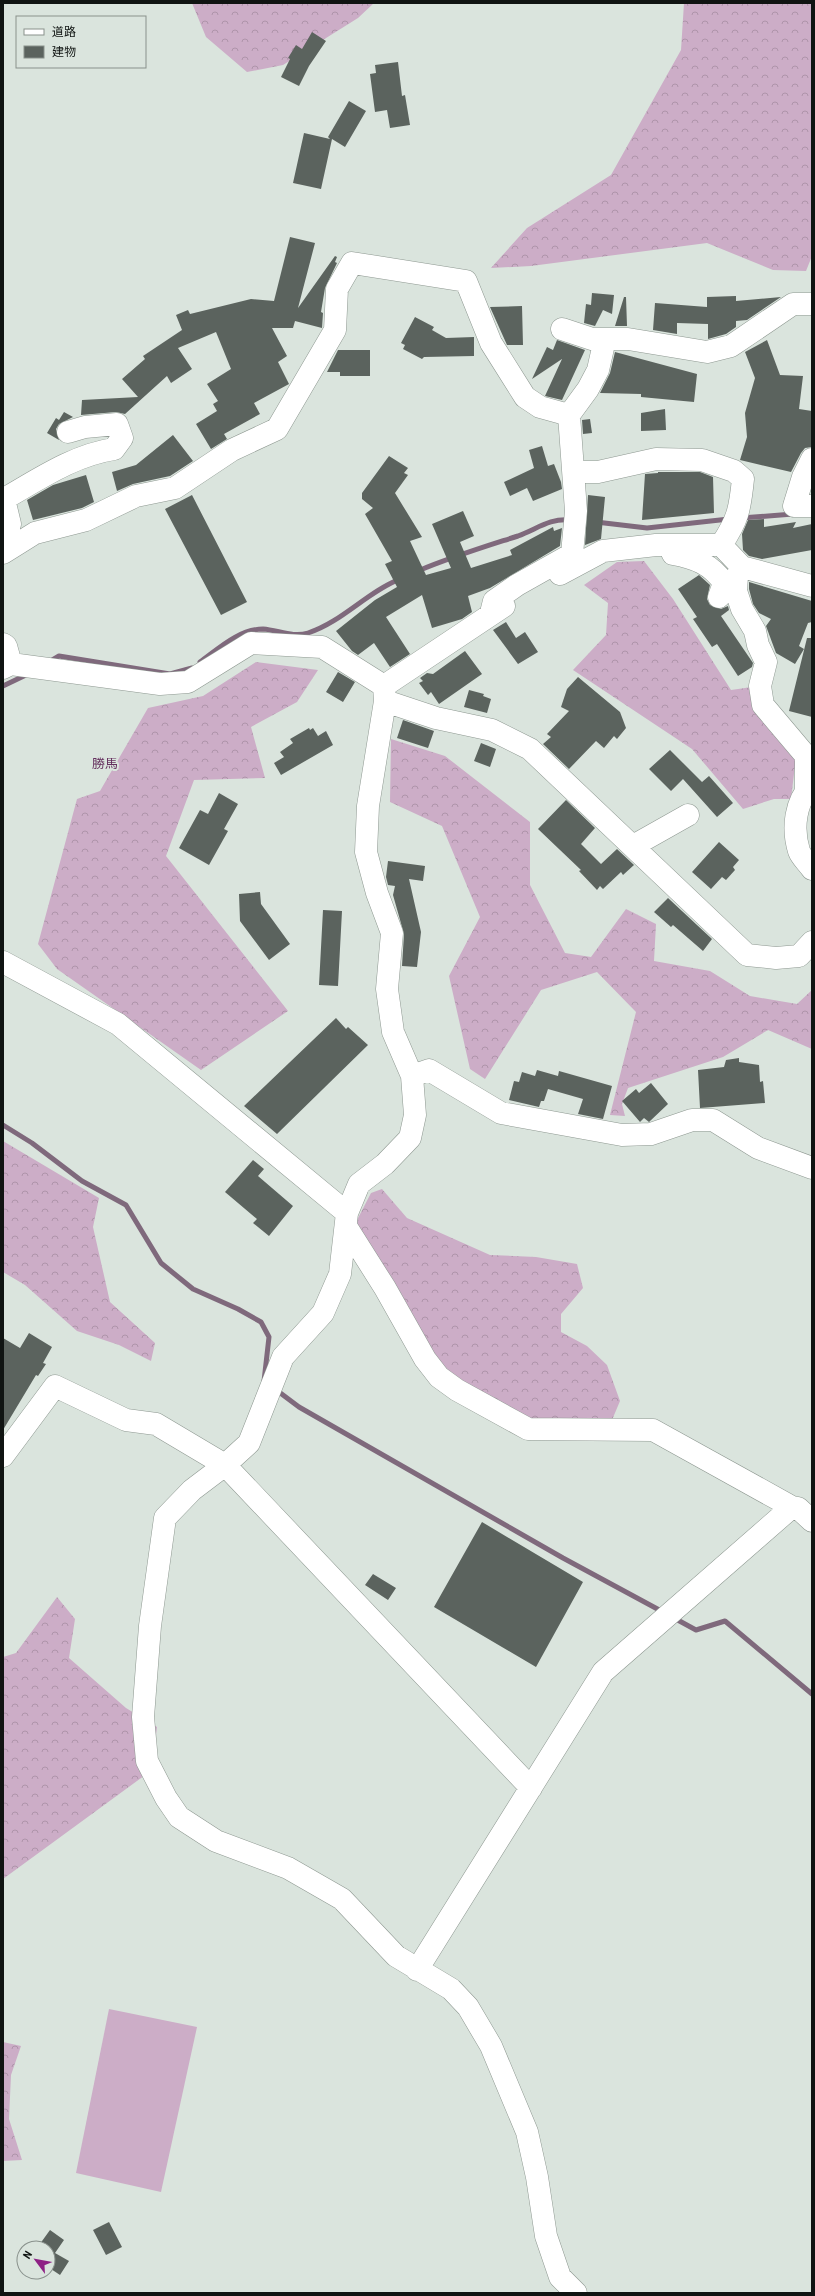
<svg xmlns="http://www.w3.org/2000/svg" width="815" height="2296" font-family="'Roboto Condensed','Noto Sans JP',sans-serif">
  <defs>
    <pattern id="forest-crowns" width="20" height="18" patternUnits="userSpaceOnUse"><rect width="20" height="18" fill="#ccadc7"/><path d="M2 6a3 3 0 1 1 6 0M12 15a3 3 0 1 1 6 0" fill="none" stroke="#ae94aa"/></pattern>
  </defs>
  <rect width="100%" height="100%" fill="#dae4dd"/>
  <path fill="url(#forest-crowns)" d="M 192,3 L 374,3 L 358,18 L 283,65 L 247,72 L 206,37 Z
    M 684,3 L 812,3 L 812,256 L 806,271 L 773,270 L 707,243 L 531,266 L 491,268 L 527,228 L 611,175 L 681,50 Z
    M 644,561 L 673,599 L 731,690 L 752,687 L 796,757 L 791,799 L 774,799 L 743,809 L 692,749 L 573,670 L 606,635 L 608,603 L 584,585 L 617,562 Z
    M 256,662 L 318,670 L 297,702 L 251,727 L 265,778 L 194,780 L 166,856 L 288,1011 L 201,1070 L 57,969 L 38,944 L 77,799 L 100,791 L 148,708 L 203,696 Z
    M 391,739 L 445,756 L 530,822 L 530,885 L 565,953 L 591,957 L 626,909 L 656,924 L 654,961 L 710,971 L 750,996 L 797,1004 L 812,990 L 812,1049 L 768,1030 L 723,1057 L 628,1088 L 622,1104 L 625,1116 L 610,1115 L 636,1012 L 597,972 L 541,990 L 485,1079 L 470,1069 L 449,976 L 480,917 L 442,826 L 390,802 Z
    M 3,1141 L 99,1198 L 93,1227 L 110,1302 L 155,1343 L 151,1361 L 119,1345 L 77,1331 L 25,1285 L 3,1272 Z
    M 382,1189 L 407,1218 L 490,1255 L 536,1257 L 577,1264 L 583,1288 L 561,1314 L 561,1332 L 587,1346 L 607,1365 L 620,1401 L 612,1420 L 527,1421 L 451,1378 L 438,1364 L 358,1234 L 357,1220 L 371,1193 Z
    M 57,1597 L 75,1619 L 69,1658 L 126,1708 L 157,1727 L 152,1770 L 3,1879 L 3,1657 L 16,1653 Z
    M 3,2042 L 21,2046 L 11,2075 L 9,2119 L 22,2160 L 3,2161 Z"/>
  <path fill="#ccadc7" d="M 109,2009 L 197,2027 L 161,2192 L 76,2173 Z"/>
  <g fill="none" stroke-linecap="round" stroke-linejoin="round">
    <path stroke="#7f697c" stroke-width="5" d="M 741,518 L 793,514
      M 596,522 L 647,528 L 729,519
      M 418,571 C 451,557 484,547 518,536 C 537,529 550,518 570,520
      M 49,662 L 59,656 L 170,674 L 192,668
      M 200,662 C 218,649 239,629 263,629 C 278,630 293,638 308,633 C 342,622 367,592 400,579
      M 3,686 L 28,674
      M 3,1125 L 32,1143 L 82,1181 L 126,1205 L 161,1263 L 193,1289 L 238,1309 L 261,1322 L 269,1337 L 264,1381
      M 275,1389 L 299,1407 L 563,1558 L 663,1612
      M 674,1618 L 696,1630 L 725,1621 L 812,1694"/>
  </g>
  <path fill="#5b635e" d="M 312,32 L 326,41 L 309,66 L 299,86 L 281,77 L 290,59 L 288,58 L 296,45 L 302,49 Z
    M 398,62 L 402,96 L 405,95 L 410,125 L 390,128 L 387,110 L 375,112 L 370,74 L 376,73 L 375,65 Z
    M 349,101 L 366,111 L 345,147 L 332,139 L 321,189 L 293,183 L 304,133 L 330,139 L 328,137 Z
    M 290,237 L 315,243 L 298,308 L 335,256 L 337,257 L 335,262 L 337,263 L 325,288 L 321,312 L 323,313 L 322,328 L 295,321 L 293,328 L 272,328 L 287,356 L 278,362 L 289,384 L 254,403 L 260,414 L 224,434 L 227,439 L 211,449 L 196,424 L 217,411 L 213,404 L 218,401 L 207,384 L 231,369 L 216,332 L 178,348 L 192,369 L 171,383 L 167,376 L 125,414 L 116,412 L 81,415 L 82,400 L 138,397 L 122,379 L 145,359 L 143,356 L 182,330 L 176,315 L 188,310 L 190,314 L 251,299 L 274,301 Z
    M 592,293 L 614,295 L 612,314 L 603,310 L 595,326 L 584,323 L 586,304 L 591,305 Z
    M 736,296 L 736,301 L 781,297 L 747,320 L 736,321 L 736,327 L 726,334 L 708,339 L 708,324 L 677,323 L 677,334 L 653,330 L 655,303 L 707,307 L 707,297 Z
    M 624,297 L 626,297 L 627,326 L 615,326 Z
    M 522,306 L 523,345 L 507,345 L 490,307 Z
    M 415,317 L 434,327 L 432,330 L 446,338 L 474,337 L 474,356 L 424,357 L 422,359 L 403,349 L 405,345 L 401,343 Z
    M 557,340 L 585,350 L 562,400 L 545,396 L 562,359 L 532,379 L 547,347 L 553,350 Z
    M 767,340 L 780,375 L 803,376 L 799,409 L 812,411 L 812,447 L 805,448 L 801,453 L 791,472 L 740,460 L 747,437 L 745,413 L 755,378 L 745,352 Z
    M 338,350 L 370,350 L 370,376 L 340,376 L 340,372 L 327,372 Z
    M 615,352 L 697,374 L 694,402 L 641,397 L 641,394 L 600,393 L 610,373 Z
    M 665,409 L 666,430 L 641,431 L 641,413 Z
    M 64,412 L 73,417 L 59,424 L 56,429 L 59,440 L 47,433 L 56,418 L 59,420 Z
    M 590,419 L 592,433 L 583,434 L 582,420 Z
    M 173,435 L 193,461 L 170,476 L 133,484 L 117,491 L 112,472 L 136,465 Z
    M 542,446 L 548,466 L 554,464 L 561,482 L 562,489 L 533,501 L 527,488 L 510,496 L 504,482 L 534,468 L 529,450 Z
    M 389,456 L 408,468 L 404,473 L 408,475 L 395,493 L 422,537 L 410,541 L 426,575 L 451,568 L 432,524 L 463,511 L 474,536 L 460,542 L 471,568 L 512,555 L 510,550 L 553,527 L 554,531 L 562,528 L 560,546 L 490,588 L 468,596 L 472,612 L 462,619 L 432,628 L 422,595 L 386,617 L 410,654 L 390,667 L 374,643 L 358,655 L 352,651 L 336,631 L 375,600 L 397,587 L 385,564 L 392,561 L 365,514 L 373,508 L 362,499 L 362,493 Z
    M 658,472 L 700,472 L 713,477 L 714,513 L 642,520 L 645,474 L 658,473 Z
    M 86,475 L 94,502 L 82,508 L 33,520 L 27,500 L 53,485 Z
    M 192,495 L 247,602 L 221,615 L 165,509 Z
    M 588,495 L 605,497 L 601,539 L 585,545 Z
    M 764,519 L 764,527 L 796,522 L 793,528 L 812,524 L 812,550 L 762,559 L 749,556 L 743,550 L 742,534 L 748,520 Z
    M 699,575 L 710,585 L 707,599 L 710,605 L 721,609 L 728,606 L 729,610 L 721,616 L 753,663 L 752,667 L 738,676 L 717,644 L 712,647 L 693,619 L 697,617 L 678,589 Z
    M 749,582 L 812,601 L 812,622 L 808,623 L 799,646 L 804,649 L 795,664 L 776,653 L 766,626 L 771,619 L 759,613 L 753,604 L 749,589 Z
    M 506,622 L 516,638 L 525,632 L 538,652 L 518,664 L 493,630 Z
    M 807,638 L 812,638 L 812,717 L 789,711 Z
    M 465,651 L 482,674 L 439,704 L 431,692 L 428,695 L 419,683 L 423,681 L 420,678 L 427,673 L 433,674 Z
    M 338,672 L 355,682 L 343,702 L 326,692 Z
    M 578,677 L 620,712 L 626,728 L 617,739 L 614,736 L 604,748 L 596,741 L 569,769 L 543,744 L 551,737 L 547,734 L 569,711 L 561,707 L 567,689 Z
    M 469,690 L 484,694 L 483,696 L 491,699 L 487,713 L 464,707 Z
    M 403,720 L 434,731 L 428,748 L 397,738 Z
    M 309,728 L 310,730 L 313,728 L 318,736 L 326,731 L 333,745 L 281,775 L 274,763 L 284,757 L 280,752 L 293,743 L 290,739 Z
    M 481,743 L 496,749 L 490,767 L 474,761 Z
    M 670,750 L 702,782 L 709,776 L 733,803 L 717,817 L 683,779 L 671,791 L 649,769 Z
    M 219,793 L 238,804 L 224,829 L 228,831 L 209,865 L 179,848 L 200,810 L 208,814 Z
    M 566,800 L 595,828 L 581,844 L 601,864 L 617,849 L 634,865 L 623,875 L 621,872 L 603,889 L 600,886 L 597,890 L 579,871 L 581,870 L 538,829 Z
    M 719,842 L 739,860 L 733,867 L 735,870 L 726,880 L 722,877 L 711,889 L 692,872 Z
    M 388,861 L 425,866 L 423,881 L 409,879 L 421,932 L 417,967 L 402,966 L 404,934 L 393,895 L 395,886 L 388,885 L 386,877 Z
    M 260,892 L 261,904 L 290,944 L 269,960 L 240,921 L 239,894 Z
    M 668,898 L 712,939 L 703,951 L 673,925 L 671,927 L 654,912 Z
    M 323,910 L 342,911 L 338,986 L 319,985 Z
    M 336,1018 L 346,1029 L 348,1027 L 368,1045 L 277,1134 L 244,1106 Z
    M 739,1058 L 739,1062 L 759,1065 L 760,1082 L 763,1081 L 765,1103 L 700,1108 L 698,1070 L 724,1067 L 726,1060 Z
    M 537,1070 L 558,1076 L 559,1071 L 612,1086 L 603,1119 L 578,1114 L 583,1099 L 548,1089 L 544,1101 L 541,1101 L 539,1107 L 509,1100 L 514,1081 L 519,1082 L 522,1072 L 535,1076 Z
    M 651,1083 L 668,1104 L 649,1122 L 644,1118 L 640,1122 L 622,1101 L 636,1089 L 639,1093 Z
    M 253,1160 L 264,1169 L 258,1176 L 293,1206 L 269,1236 L 253,1223 L 257,1219 L 225,1192 Z
    M 29,1333 L 52,1347 L 43,1363 L 46,1364 L 38,1376 L 36,1375 L 3,1430 L 3,1338 L 20,1348 Z
    M 482,1522 L 583,1582 L 536,1667 L 434,1607 Z
    M 373,1574 L 396,1588 L 388,1600 L 365,1585 Z
    M 109,2222 L 122,2247 L 106,2255 L 93,2230 Z
    M 50,2230 L 64,2240 L 55,2253 L 69,2261 L 60,2275 L 48,2267 L 48,2248 L 37,2248 Z"/>
  <g fill="none" stroke-linecap="round" stroke-linejoin="round">
    <defs>
      <path id="minor" d="M 562,329 L 592,339 L 628,339 L 707,352 L 731,346 L 793,304 L 812,304
        M 569,415 L 588,389 L 598,370 L 605,339
        M 812,459 L 803,477 L 794,506 L 812,506
        M 574,472 L 598,472 L 656,459 L 702,460 L 734,471 L 743,479 C 740,509 738,520 721,545
        M 3,550 L 10,524 L 4,499 C 39,479 74,455 114,449 L 122,438 L 117,424 L 85,427 L 68,432
        M 672,552 L 673,554 C 695,558 711,564 724,583 L 719,597
        M 3,553 L 35,533 L 86,520 L 136,496 L 175,488 L 232,450 L 277,429 L 335,330 L 337,289 L 352,263 L 466,281 L 491,343 L 525,397 L 540,407 L 569,415 L 576,511 L 572,554 L 517,585 L 494,601 L 491,613
        M 742,567 L 737,576 L 736,591 L 742,609 L 755,631 L 758,645 L 766,662 L 760,686 L 763,705 L 806,756 L 806,791
        M 560,574 L 603,551 L 656,545 L 721,545 L 742,567 L 812,586
        M 3,644 L 6,646 L 11,664
        M 3,668 L 11,664 L 160,684 L 188,682 L 251,643 L 322,647 L 384,686
        M 384,686 L 385,701 L 368,806 L 366,852 L 377,893 L 392,933 L 387,989 L 393,1032 L 412,1076 L 415,1115 L 410,1138 L 385,1164 L 359,1184 L 347,1213 L 340,1274 L 323,1313 L 283,1357 L 249,1443 L 225,1465 L 192,1490 L 165,1518 L 150,1626 L 143,1717 L 147,1761 L 166,1798 L 179,1817 L 216,1841 L 288,1868 L 342,1899 L 396,1956 L 451,1989 L 468,2007 L 491,2046 L 527,2132 L 537,2177 L 546,2236 L 560,2277 L 576,2293
        M 384,686 L 504,606
        M 385,701 L 436,718 L 492,730 L 530,749 L 747,955 L 776,958 L 799,956 L 812,942
        M 812,784 C 795,802 792,828 799,851 C 801,857 808,863 812,869
        M 633,846 L 688,815
        M 3,962 L 118,1024 L 347,1213
        M 412,1076 L 429,1070 L 501,1113 L 622,1135 L 651,1134 L 692,1120 L 713,1120 L 758,1148 L 812,1168
        M 347,1228 L 385,1288 L 425,1359 L 439,1377 L 457,1390 L 528,1429 L 653,1430 L 792,1507 L 798,1508 L 812,1521
        M 3,1456 L 55,1386 L 126,1420 L 156,1424 L 225,1465 L 531,1788
        M 417,1970 L 603,1672 L 792,1507"/>
    </defs>
    <use href="#minor" stroke="#8e9891" stroke-width="23"/>
    <use href="#minor" stroke="#fff" stroke-width="22"/>
  </g>
  <g text-anchor="middle" dominant-baseline="central" stroke-width="4" stroke-linejoin="round" paint-order="stroke">
    <g font-size="13" fill="#65305f" stroke="#dae4dd">
      <text x="105" y="763">勝馬</text>
    </g>
  </g>
  <rect width="815" height="2296" fill="none" stroke="#101412" stroke-width="8"/>
  <rect x="16" y="16" width="130" height="52" fill="#dae4dd" stroke="#89918c"/>
  <rect x="24" y="29" width="20" height="6" fill="#ffffff" stroke="#89918c"/>
  <text x="52" y="36" font-size="12" fill="#101412">道路</text>
  <rect x="24" y="46" width="20" height="12" fill="#5b635e" stroke="#89918c"/>
  <text x="52" y="56" font-size="12" fill="#101412">建物</text>
  <g transform="translate(36 2260) rotate(302)"><circle r="19" fill="#dae4dd" stroke="#89918c"/>
  <path d="M0-3L7 15L0 10L-7 15Z" fill="#8e2185"/>
  <text y="-6" font-size="11" font-weight="bold" text-anchor="middle" fill="#101412">N</text>
  </g>
</svg>
